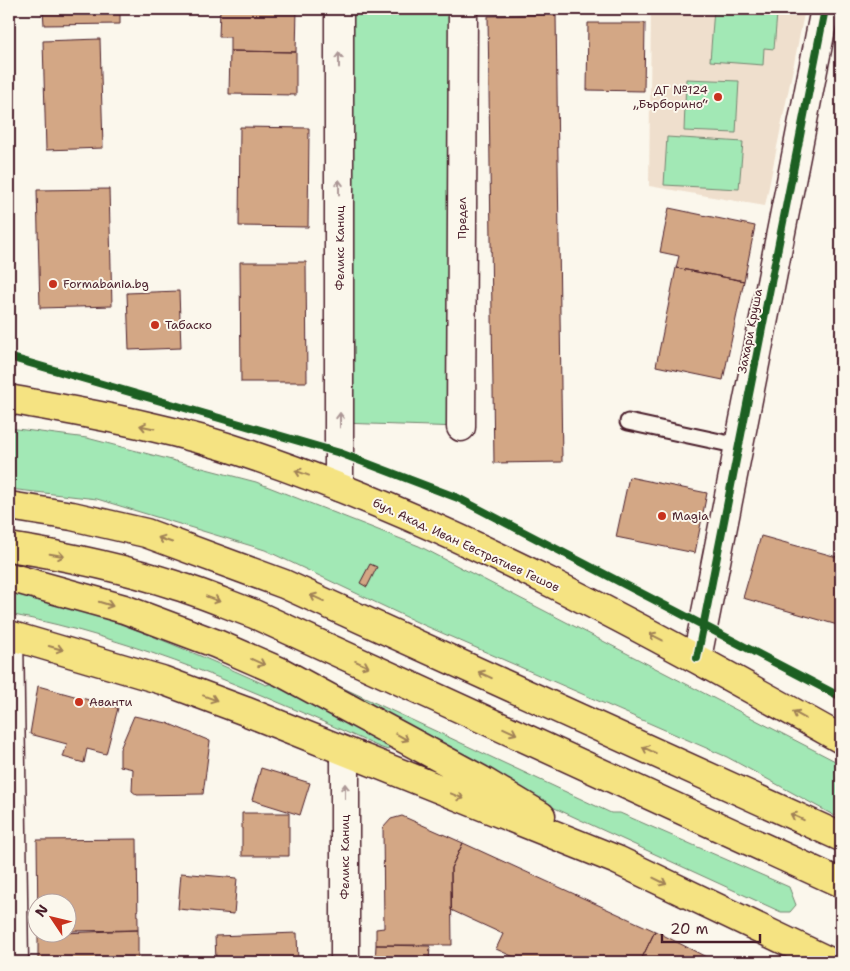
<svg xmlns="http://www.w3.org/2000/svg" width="850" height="971" font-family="'Shantell Sans',sans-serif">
  <rect width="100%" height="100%" fill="#fbf7ec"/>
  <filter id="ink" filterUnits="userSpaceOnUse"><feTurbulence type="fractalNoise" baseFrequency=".02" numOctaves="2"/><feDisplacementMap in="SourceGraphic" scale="10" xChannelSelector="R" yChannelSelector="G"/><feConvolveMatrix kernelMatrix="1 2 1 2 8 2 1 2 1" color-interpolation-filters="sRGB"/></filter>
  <g filter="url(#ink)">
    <path fill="#efdfcd" d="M 651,9 L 805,9 L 765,206 L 649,186 Z"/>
    <path fill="#a2e8b5" stroke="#768470" d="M 339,9 L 463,9 L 461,427 L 340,423 Z
      M 714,9 L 777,14 L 774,49 L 764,48 L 763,65 L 710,61 Z
      M 686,79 L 739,81 L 736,133 L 684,131 Z
      M 667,137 L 743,142 L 739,189 L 664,185 Z
      M 9,428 L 87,438 L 256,482 L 419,546 L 841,764 L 841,807 L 835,816 L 727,757 L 419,623 L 265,550 L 97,499 L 9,489 Z
      M 9,590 C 98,611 182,647 266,685 L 273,683 L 382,741 L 390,747 L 388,750 L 379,747 C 260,693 138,639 9,614 Z
      M 339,686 L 611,813 L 620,813 L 789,887 L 796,905 L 790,912 L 781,912 L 535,799 L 341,693 Z"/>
    <path fill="#d3a785" stroke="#4a1f2b" d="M 43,9 L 120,9 L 120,24 L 44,25 Z
      M 220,9 L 297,9 L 296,52 L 230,51 L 230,37 L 219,37 Z
      M 556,14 L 562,462 L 494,463 L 488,16 Z
      M 588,23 L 645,23 L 644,91 L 587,90 Z
      M 100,39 L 103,148 L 46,150 L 43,41 Z
      M 230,51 L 296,52 L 296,95 L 229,94 Z
      M 240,127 L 309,128 L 308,227 L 239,226 Z
      M 109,189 L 112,306 L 40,308 L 37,190 Z
      M 669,208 L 755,226 L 744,281 L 676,268 L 679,256 L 660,252 Z
      M 240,262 L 306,262 L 307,382 L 241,382 Z
      M 676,268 L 744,281 L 723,380 L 656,366 Z
      M 179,291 L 181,348 L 129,350 L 127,293 Z
      M 629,477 L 707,493 L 695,553 L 616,537 Z
      M 761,536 L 837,557 L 841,543 L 841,626 L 743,598 Z
      M 370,564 L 377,567 L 367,587 L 360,583 Z
      M 38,686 L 118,708 L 106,754 L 87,749 L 84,763 L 63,757 L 67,744 L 30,734 Z
      M 134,716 L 167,723 L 210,741 L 203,794 L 137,795 L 132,791 L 133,769 L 120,766 L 120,749 Z
      M 261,768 L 310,783 L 300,815 L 252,800 Z
      M 242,813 L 289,813 L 289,856 L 242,856 Z
      M 402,816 L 463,843 L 451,868 L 452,945 L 376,945 L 376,929 L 384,928 L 383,828 L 391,819 Z
      M 137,839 L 138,930 L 68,931 L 68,904 L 38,904 L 38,922 L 37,840 Z
      M 463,843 L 655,931 L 640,962 L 525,962 L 496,949 L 503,934 L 451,910 L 451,868 Z
      M 181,873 L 237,878 L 234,914 L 178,909 Z
      M 138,930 L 138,962 L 38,962 L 38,934 Z
      M 655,931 L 661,934 L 716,962 L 640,962 Z
      M 297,933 L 298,962 L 216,962 L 215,936 Z
      M 376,945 L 430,946 L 429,962 L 375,962 Z"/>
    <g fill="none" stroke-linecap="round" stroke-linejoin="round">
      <defs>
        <path id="service" d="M 628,422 L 739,446"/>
        <path id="minor" d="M 461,427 L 463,9
          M 339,487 L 339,9
          M 9,635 L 14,962
          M 697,658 L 825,9
          M 345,752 L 345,962"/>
        <path id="primary" d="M 9,399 C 89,414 171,427 248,454 C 456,524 650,632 841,739
          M 9,506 L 72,516 L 146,533 L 284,584 L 841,837
          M 9,547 C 66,556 123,568 178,586 C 204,594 229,605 254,614 L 841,883
          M 9,577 L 124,609 L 217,644 L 281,672 L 481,780 L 541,816
          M 9,635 L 162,680 L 245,711 L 617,860 L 830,962"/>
      </defs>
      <use href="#service" stroke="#4a1f2b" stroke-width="19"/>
      <use href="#minor" stroke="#4a1f2b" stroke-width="31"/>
      <use href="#primary" stroke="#4a1f2b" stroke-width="31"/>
      <use href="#service" stroke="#fbf7ec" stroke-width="15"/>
      <use href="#minor" stroke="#fbf7ec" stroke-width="28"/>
      <use href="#primary" stroke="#f5e382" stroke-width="28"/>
      <defs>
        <path id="cycleway" d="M 9,357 L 340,453 L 458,498 L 841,697
          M 697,658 L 825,9"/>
      </defs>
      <use href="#cycleway" stroke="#fbf7ec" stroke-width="11"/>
      <use href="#cycleway" stroke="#1b5e20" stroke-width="8"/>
    </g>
    <defs><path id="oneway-shaft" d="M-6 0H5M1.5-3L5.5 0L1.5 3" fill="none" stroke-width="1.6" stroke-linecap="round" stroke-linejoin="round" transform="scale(1.25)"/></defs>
    <g stroke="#ab9695">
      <use href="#oneway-shaft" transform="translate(339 60) rotate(-90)"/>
      <use href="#oneway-shaft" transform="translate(339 187) rotate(-90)"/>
      <use href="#oneway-shaft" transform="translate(340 420) rotate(-90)"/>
      <use href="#oneway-shaft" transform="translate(345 791) rotate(-90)"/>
    </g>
    <g stroke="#a08156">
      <use href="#oneway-shaft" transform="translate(147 427) rotate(-168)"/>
      <use href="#oneway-shaft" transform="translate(302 473) rotate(-160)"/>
      <use href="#oneway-shaft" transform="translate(165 540) rotate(-161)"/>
      <use href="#oneway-shaft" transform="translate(57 555) rotate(10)"/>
      <use href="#oneway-shaft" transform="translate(317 598) rotate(-156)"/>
      <use href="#oneway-shaft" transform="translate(213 599) rotate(21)"/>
      <use href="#oneway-shaft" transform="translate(106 604) rotate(17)"/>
      <use href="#oneway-shaft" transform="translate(656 637) rotate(-153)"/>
      <use href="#oneway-shaft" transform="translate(56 648) rotate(16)"/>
      <use href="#oneway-shaft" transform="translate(258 662) rotate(24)"/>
      <use href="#oneway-shaft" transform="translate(362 664) rotate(24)"/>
      <use href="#oneway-shaft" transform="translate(485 675) rotate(-155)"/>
      <use href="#oneway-shaft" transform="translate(210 698) rotate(20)"/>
      <use href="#oneway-shaft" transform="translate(799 715) rotate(-151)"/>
      <use href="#oneway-shaft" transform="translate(510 731) rotate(25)"/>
      <use href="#oneway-shaft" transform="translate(402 737) rotate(29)"/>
      <use href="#oneway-shaft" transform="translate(649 750) rotate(-155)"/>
      <use href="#oneway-shaft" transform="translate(457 796) rotate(22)"/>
      <use href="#oneway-shaft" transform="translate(797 817) rotate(-155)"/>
      <use href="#oneway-shaft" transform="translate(660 881) rotate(26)"/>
    </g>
  </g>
  <g fill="#c8321e" stroke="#fbf7ec" stroke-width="2">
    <circle cx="718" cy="97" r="5"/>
    <circle cx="53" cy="284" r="5"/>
    <circle cx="155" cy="325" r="5"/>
    <circle cx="662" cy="516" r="5"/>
    <circle cx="79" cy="702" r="5"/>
  </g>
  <g text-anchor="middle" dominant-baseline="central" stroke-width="4" stroke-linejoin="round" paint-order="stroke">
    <g font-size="12" fill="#4a1f2b" stroke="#fbf7ec" text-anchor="start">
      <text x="708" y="90" text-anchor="end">ДГ №124<tspan x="708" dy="14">„Бърборино“</tspan></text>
      <text x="63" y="284">Formabania.bg</text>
      <text x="165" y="325">Табаско</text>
      <text x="672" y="516">Magia</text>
      <text x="89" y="702">Аванти</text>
    </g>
    <g font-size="12" fill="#4a1f2b" stroke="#fbf7ec">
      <text transform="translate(462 218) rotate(-90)">Предел</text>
      <text transform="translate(340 248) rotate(-90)">Феликс Каниц</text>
      <text transform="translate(750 331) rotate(-79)">Захари Круша</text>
      <text transform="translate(466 545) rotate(25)">бул. Акад. Иван Евстратиев Гешов</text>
      <text transform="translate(345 857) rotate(-90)">Феликс Каниц</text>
    </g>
  </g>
  <rect width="850" height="971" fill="none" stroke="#fbf7ec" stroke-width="30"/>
  <rect x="15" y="15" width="820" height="941" fill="none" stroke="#4a1f2b" stroke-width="2" filter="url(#ink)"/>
  <g transform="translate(52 918) rotate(305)"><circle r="24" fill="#fbf7ec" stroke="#b4a19f"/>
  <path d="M0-4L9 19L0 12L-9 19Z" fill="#c8321e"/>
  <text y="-8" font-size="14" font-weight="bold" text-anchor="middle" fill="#4a1f2b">N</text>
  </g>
  <path d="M662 934v8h98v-8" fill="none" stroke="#4a1f2b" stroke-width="2.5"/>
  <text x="670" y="934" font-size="15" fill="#4a1f2b" stroke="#fbf7ec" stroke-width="4" paint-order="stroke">20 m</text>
</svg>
